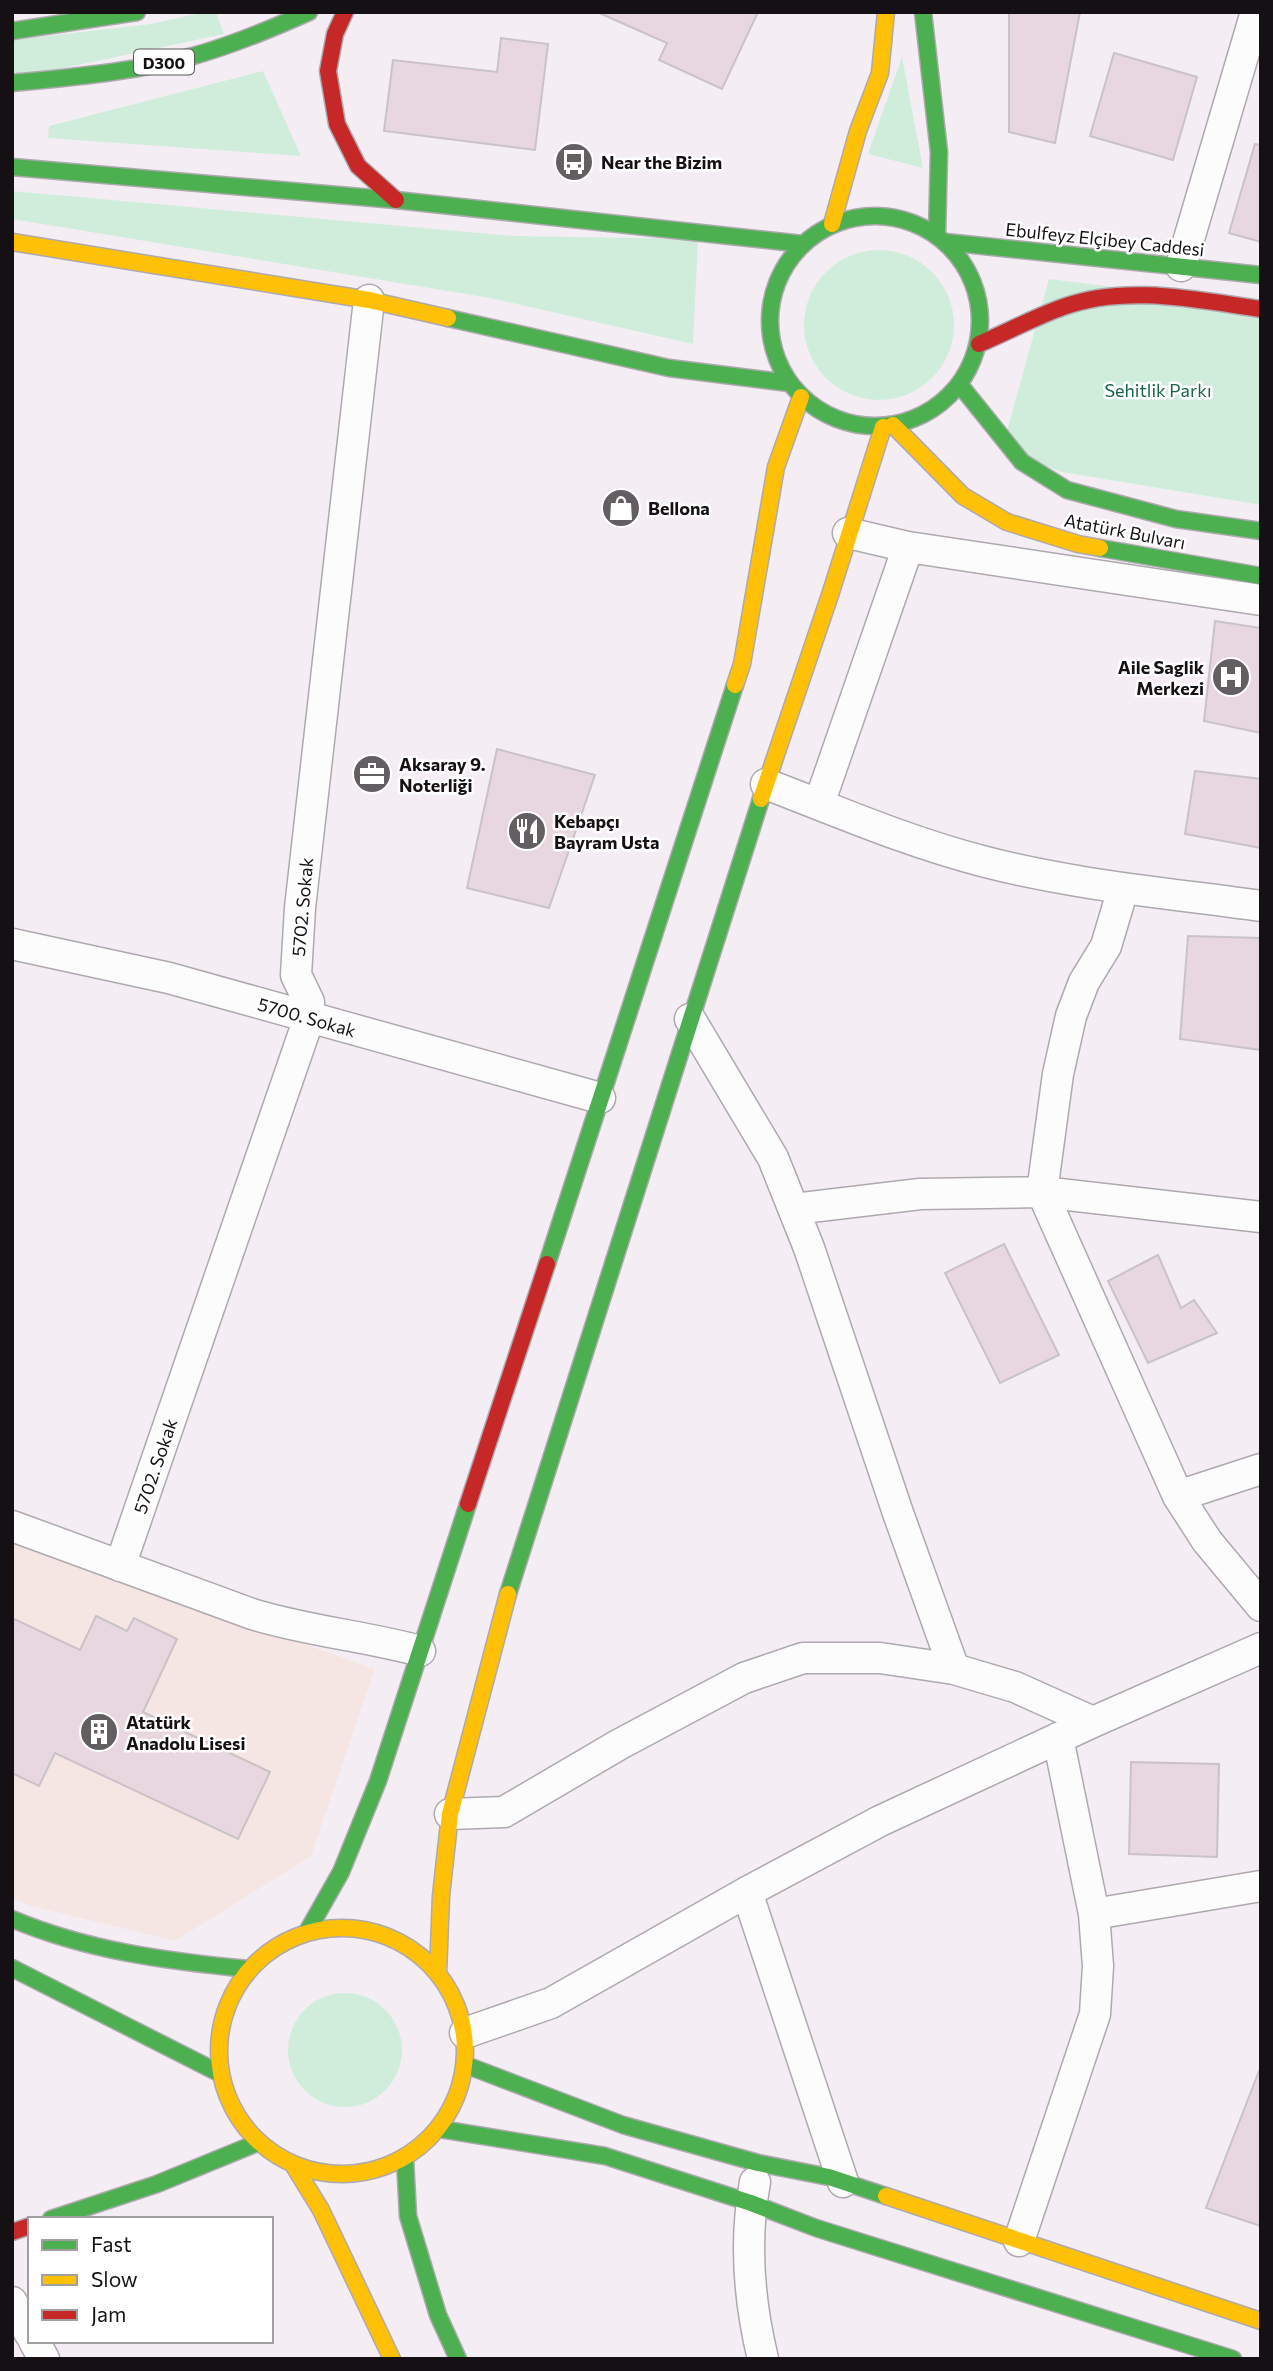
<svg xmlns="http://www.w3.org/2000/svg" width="1273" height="2371" font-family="Commissioner,sans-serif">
  <rect width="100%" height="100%" fill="#f4eef4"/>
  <path fill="#f6e6e3" d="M 12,1541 L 375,1669 L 311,1856 L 175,1941 L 31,1906 L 12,1898 Z"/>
  <path fill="#d0eddc" d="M 205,12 L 216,12 L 224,34 L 12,79 L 12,40 L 151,24 Z
    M 902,57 L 923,168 L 868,154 Z
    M 263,71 L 301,156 L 48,138 L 49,126 Z
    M 12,191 L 513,236 L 698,239 L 693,344 L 490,298 L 12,219 Z
    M804 325a75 75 0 1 1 150 0a75 75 0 1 1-150 0Z
    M 1049,279 L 1261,305 L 1261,505 L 1062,472 L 1002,449 Z
    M288 2050a57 57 0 1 1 114 0a57 57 0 1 1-114 0Z"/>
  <path fill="#e8d7df" stroke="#c9c2c6" stroke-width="2" d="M 597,12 L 758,12 L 722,89 L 659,60 L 667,43 Z
    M 1009,12 L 1080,12 L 1055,143 L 1009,132 Z
    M 501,38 L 548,44 L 535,150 L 384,131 L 393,60 L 497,72 Z
    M 1114,53 L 1197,77 L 1173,160 L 1090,136 Z
    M 1255,144 L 1261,145 L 1261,242 L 1229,233 Z
    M 1215,621 L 1261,628 L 1261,733 L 1204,721 Z
    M 497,749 L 595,775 L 549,908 L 467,888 Z
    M 1195,771 L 1261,779 L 1261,848 L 1185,834 Z
    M 1188,936 L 1261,938 L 1261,1050 L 1180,1039 Z
    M 1004,1244 L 1059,1355 L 1000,1383 L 945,1273 Z
    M 1158,1255 L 1181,1308 L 1194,1300 L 1217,1333 L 1148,1363 L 1108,1281 Z
    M 96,1616 L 127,1631 L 134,1618 L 177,1639 L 143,1712 L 270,1772 L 238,1839 L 55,1753 L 39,1786 L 12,1773 L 12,1618 L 80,1650 Z
    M 1131,1762 L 1219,1764 L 1217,1857 L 1129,1854 Z
    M 1259,2071 L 1261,2071 L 1261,2226 L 1206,2208 Z"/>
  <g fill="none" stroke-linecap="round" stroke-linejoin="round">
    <defs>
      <path id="street" d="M 1181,266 L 1256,12
        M 848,533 L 908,547 L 1261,600
        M 766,784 C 837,811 908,842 982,861 C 1073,885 1167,893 1261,906
        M 819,804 L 908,547
        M 1123,889 L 1106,946 L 1084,982 L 1071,1016 L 1058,1074 L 1042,1192 L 1178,1496 L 1207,1541 L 1261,1606
        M 12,944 L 169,978 L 600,1098
        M 690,1019 L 773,1158 L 809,1248 L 898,1513 L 954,1669 L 1015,1687 L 1093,1722
        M 794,1209 L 920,1194 L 1042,1192 L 1261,1217
        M 1178,1496 L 1261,1469
        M 12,1526 L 252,1614 C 307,1631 365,1636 420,1651
        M 120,1566 L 309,1018 L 309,1002 L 296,975 L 300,908 L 369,300
        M 450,1814 L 504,1812 L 620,1744 L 744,1678 L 803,1658 L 880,1658 L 954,1669
        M 747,1892 L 843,2182
        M 1094,1914 L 1261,1886
        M 465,2033 L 551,2003 L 747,1892 L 880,1821 L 1093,1722 L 1261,1648
        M 755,2182 C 744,2241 749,2301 763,2359
        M 1019,2241 L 1095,2014 L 1098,1966 L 1094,1914 L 1058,1738
        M 12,2302 L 30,2334
        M 34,2341 L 44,2359"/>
      <path id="fast" d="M 923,12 L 939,152 L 937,235
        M 12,31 L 137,12
        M 12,83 C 73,77 134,72 193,56 C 233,45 271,29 309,12
        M 12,167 L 396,200 L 803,244
        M770 321a105 105 0 1 1 210 0a105 105 0 1 1-210 0Z
        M 945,242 L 1261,275
        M 448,318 L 669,368 L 789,383
        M 960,385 L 1022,462 L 1067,490 L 1176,519 L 1261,531
        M 1100,548 L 1261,576
        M 547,1264 L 735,685
        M 508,1594 L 761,799
        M 12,1919 C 88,1951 167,1961 248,1969
        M 307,1932 L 341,1872 L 378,1781 L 468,1504
        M 12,1968 L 219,2073
        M 466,2065 L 623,2125 L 758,2163 L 829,2177 L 886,2196
        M 440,2129 L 605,2156 L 751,2203 L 816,2228 L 1233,2359
        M 405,2159 L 408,2216 L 438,2315 L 458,2359
        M 51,2219 L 157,2184 L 257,2143"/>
      <path id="slow" d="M 832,224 L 858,131 L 880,73 L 886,12
        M 12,242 L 369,300 L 448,318
        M 893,425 L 963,496 L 1007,522 L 1078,544 L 1100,548
        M 735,685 L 742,664 L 776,467 L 801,397
        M 761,799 L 831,592 L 883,427
        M219 2051a123 123 0 1 1 246 0a123 123 0 1 1-246 0Z
        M 438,1973 L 441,1896 L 450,1814 L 508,1594
        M 294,2166 L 321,2210 L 392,2359
        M 886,2196 L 1261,2321"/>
      <path id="jam" d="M 345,12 L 335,34 L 328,71 L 337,124 L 358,166 L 396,200
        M 979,344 C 1007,332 1035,317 1063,307 C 1126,284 1197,300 1261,309
        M 468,1504 L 547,1264
        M 12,2232 L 30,2226"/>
    </defs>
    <use href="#street" stroke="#aea9ae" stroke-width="33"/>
    <use href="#fast" stroke="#aea9ae" stroke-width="19"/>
    <use href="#slow" stroke="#aea9ae" stroke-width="19"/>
    <use href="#jam" stroke="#aea9ae" stroke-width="19"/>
    <use href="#street" stroke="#fdfcfd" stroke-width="30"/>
    <use href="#fast" stroke="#4caf50" stroke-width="16"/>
    <use href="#slow" stroke="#ffc107" stroke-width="16"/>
    <use href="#jam" stroke="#c62828" stroke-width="16"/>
  </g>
  <defs>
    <symbol id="bus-disc" viewBox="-11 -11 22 22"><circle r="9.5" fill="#625e62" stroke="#fff"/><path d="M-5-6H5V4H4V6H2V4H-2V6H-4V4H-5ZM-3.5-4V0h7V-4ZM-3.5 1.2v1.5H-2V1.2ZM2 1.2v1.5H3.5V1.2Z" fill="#fff"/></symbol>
    <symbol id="shop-disc" viewBox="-11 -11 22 22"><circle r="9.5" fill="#625e62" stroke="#fff"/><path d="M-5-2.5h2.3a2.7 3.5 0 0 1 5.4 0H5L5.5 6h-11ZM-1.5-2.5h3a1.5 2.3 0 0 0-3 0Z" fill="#fff"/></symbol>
    <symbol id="hospital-disc" viewBox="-11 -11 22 22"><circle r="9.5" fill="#625e62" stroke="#fff"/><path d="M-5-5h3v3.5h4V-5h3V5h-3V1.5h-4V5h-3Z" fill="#fff"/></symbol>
    <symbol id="office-disc" viewBox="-11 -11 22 22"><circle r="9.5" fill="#625e62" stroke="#fff"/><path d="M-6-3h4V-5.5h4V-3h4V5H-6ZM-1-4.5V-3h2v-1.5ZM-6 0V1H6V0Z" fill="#fff"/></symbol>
    <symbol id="restaurant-disc" viewBox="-11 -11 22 22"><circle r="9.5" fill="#625e62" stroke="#fff"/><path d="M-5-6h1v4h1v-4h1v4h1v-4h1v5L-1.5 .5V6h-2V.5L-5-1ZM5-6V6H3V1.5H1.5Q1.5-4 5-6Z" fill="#fff"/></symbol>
    <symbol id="building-disc" viewBox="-11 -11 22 22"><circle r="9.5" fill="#625e62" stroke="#fff"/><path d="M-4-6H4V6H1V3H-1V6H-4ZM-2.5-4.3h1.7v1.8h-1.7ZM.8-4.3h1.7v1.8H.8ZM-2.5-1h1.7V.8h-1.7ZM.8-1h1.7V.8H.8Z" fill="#fff"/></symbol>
  </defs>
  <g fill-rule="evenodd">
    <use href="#bus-disc" x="552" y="140" width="44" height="44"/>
    <use href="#shop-disc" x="599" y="486" width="44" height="44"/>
    <use href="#hospital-disc" x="1209" y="655" width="44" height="44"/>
    <use href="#office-disc" x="350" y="752" width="44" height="44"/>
    <use href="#restaurant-disc" x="505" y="809" width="44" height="44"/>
    <use href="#building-disc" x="77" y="1710" width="44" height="44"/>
  </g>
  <g text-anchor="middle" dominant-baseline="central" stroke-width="5" stroke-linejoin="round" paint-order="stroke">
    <rect fill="#fff" stroke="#5a585a" stroke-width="2" x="134" y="49.5" width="60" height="25" rx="5"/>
    <g font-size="16" font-weight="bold" fill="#141014">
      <text x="164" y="62">D300</text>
    </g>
    <g font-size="18" font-weight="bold" fill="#141014" stroke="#fff" text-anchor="start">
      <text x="601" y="162">Near the Bizim</text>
      <text x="648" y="508">Bellona</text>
      <text x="1204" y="667" text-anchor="end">Aile Saglik<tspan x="1204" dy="21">Merkezi</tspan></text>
      <text x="399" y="764">Aksaray 9.<tspan x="399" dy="21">Noterliği</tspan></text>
      <text x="554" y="821">Kebapçı<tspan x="554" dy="21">Bayram Usta</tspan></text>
      <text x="126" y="1722">Atatürk<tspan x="126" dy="21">Anadolu Lisesi</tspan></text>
    </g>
    <g font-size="18" fill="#141014" stroke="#fff">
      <text transform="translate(1105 239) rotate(6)">Ebulfeyz Elçibey Caddesi</text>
      <text transform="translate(1125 531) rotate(11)">Atatürk Bulvarı</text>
      <text transform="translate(302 907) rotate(-85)">5702. Sokak</text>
      <text transform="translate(307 1017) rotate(16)">5700. Sokak</text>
      <text transform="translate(155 1466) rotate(-71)">5702. Sokak</text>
    </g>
    <g font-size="18" fill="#176640" stroke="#fff">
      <text x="1158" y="390">Sehitlik Parkı</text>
    </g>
  </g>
  <rect width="1273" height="2371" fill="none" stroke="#141014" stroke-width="28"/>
  <rect x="28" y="2217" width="245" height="126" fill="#ffffff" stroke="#a19fa1" stroke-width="2"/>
  <rect x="42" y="2240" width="35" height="10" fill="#4caf50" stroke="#a19fa1" stroke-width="2"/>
  <text x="91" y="2252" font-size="21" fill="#141014">Fast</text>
  <rect x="42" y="2275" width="35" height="10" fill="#ffc107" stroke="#a19fa1" stroke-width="2"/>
  <text x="91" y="2287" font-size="21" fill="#141014">Slow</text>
  <rect x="42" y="2310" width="35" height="10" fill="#c62828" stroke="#a19fa1" stroke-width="2"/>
  <text x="91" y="2322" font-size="21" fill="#141014">Jam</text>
</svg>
